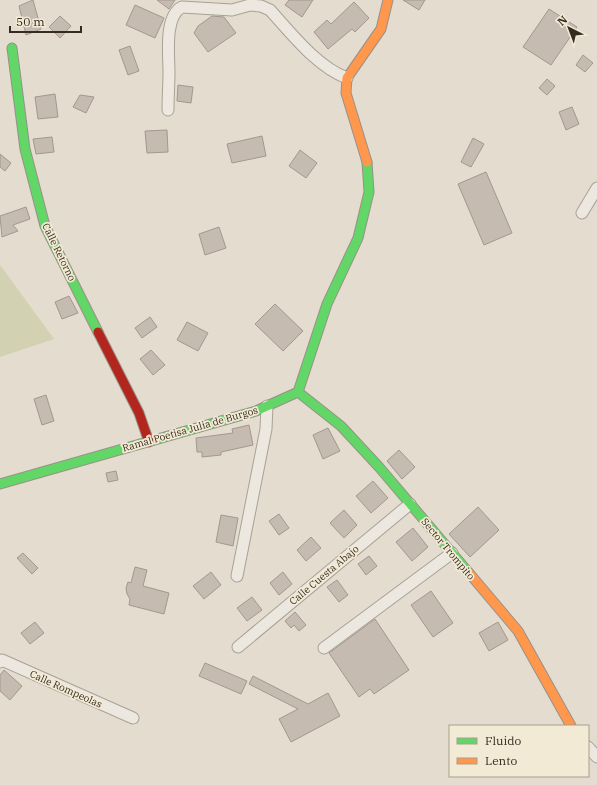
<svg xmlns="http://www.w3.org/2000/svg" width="597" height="785" font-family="'IBM Plex Serif',serif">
  <rect width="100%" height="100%" fill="#e3dccf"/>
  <path fill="#d2d1b2" d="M 0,265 L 54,339 L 0,357 Z"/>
  <path fill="#c6bbb0" stroke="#a3988e" d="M 33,0 L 41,29 L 26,35 L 19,6 Z
    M 157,0 L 175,0 L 169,9 Z
    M 289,0 L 313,0 L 302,17 L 285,5 Z
    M 403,0 L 425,0 L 419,10 Z
    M 354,2 L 369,18 L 355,32 L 352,29 L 328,49 L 314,32 L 327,20 L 331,24 Z
    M 135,5 L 164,18 L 155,38 L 126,25 Z
    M 549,9 L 577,27 L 551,65 L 523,47 Z
    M 60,16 L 71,26 L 60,38 L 49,27 Z
    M 212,16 L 224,17 L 236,33 L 208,52 L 194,33 L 198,26 Z
    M 130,46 L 139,71 L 128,75 L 119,50 Z
    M 583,55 L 593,63 L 585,72 L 576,65 Z
    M 547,79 L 555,86 L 547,95 L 539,88 Z
    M 178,85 L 193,87 L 191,103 L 177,101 Z
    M 55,94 L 58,117 L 38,119 L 35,97 Z
    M 80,95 L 94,97 L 86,113 L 73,107 Z
    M 572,107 L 579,124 L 566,130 L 559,112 Z
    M 167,130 L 168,152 L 147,153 L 145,131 Z
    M 262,136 L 266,156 L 232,163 L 227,144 Z
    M 52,137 L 54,152 L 36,154 L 33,139 Z
    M 473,138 L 484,144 L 471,167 L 461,162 Z
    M 300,150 L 317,163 L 306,178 L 289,166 Z
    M 0,154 L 11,163 L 5,171 L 0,167 Z
    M 486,172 L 512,233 L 484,245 L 458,184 Z
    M 26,207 L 30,219 L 13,225 L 18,231 L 2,237 L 0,216 Z
    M 219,227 L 226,248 L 205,255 L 199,234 Z
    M 69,296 L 78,313 L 62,319 L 55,302 Z
    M 275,304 L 303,331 L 283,351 L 255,324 Z
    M 150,317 L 157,327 L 142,338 L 135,328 Z
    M 187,322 L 208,333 L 198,351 L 177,340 Z
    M 151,350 L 165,365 L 153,375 L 140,359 Z
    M 46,395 L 54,421 L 42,425 L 34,399 Z
    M 249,425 L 253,445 L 221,452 L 221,455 L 202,457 L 202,452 L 197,452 L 196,438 L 233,433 L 232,429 Z
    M 328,428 L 340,451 L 323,459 L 313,435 Z
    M 399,450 L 415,467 L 402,479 L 387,461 Z
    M 116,471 L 118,480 L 108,482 L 106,473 Z
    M 373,481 L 388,498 L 371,513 L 356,496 Z
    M 478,507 L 499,530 L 470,557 L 449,534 Z
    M 344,510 L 357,525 L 344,538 L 330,523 Z
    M 279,514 L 289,528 L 279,535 L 269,521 Z
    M 221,515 L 238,518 L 233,546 L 216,542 Z
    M 413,528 L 428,547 L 412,561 L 396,542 Z
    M 311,537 L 321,548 L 306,561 L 297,550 Z
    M 23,553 L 38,568 L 32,574 L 17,558 Z
    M 369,556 L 377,566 L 366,575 L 358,564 Z
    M 135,567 L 147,570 L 143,586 L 169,593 L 164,614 L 129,605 L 130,599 L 127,594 L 126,588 L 128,582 L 131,583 Z
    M 211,572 L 221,585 L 204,599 L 193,586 Z
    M 283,572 L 292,584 L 279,595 L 270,583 Z
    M 337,580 L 348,595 L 339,602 L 327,587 Z
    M 431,591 L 453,623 L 433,637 L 411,605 Z
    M 252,597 L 262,610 L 247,621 L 237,608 Z
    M 295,612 L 306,625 L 299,631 L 294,625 L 291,628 L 285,621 Z
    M 375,619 L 409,670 L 374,694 L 370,689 L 359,697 L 329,653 Z
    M 35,622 L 44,633 L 30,644 L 21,633 Z
    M 498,622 L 508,640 L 489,651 L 479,633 Z
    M 205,663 L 247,681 L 241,694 L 199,676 Z
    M 4,670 L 22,686 L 10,700 L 0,691 L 0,675 Z
    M 253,676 L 308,704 L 328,693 L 340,716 L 291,742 L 279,719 L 298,709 L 249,684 Z"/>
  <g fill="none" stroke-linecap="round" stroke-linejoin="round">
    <defs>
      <path id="street" d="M 168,110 C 168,97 169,84 169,72 C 169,55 164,16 182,7 L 232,10 L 250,5 L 261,6 L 270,10 C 291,33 317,67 347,78
        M 582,213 L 597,188
        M 237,576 L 266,429 L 267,406
        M 238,647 L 410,504
        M 324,648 L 452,553
        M 0,662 L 2,660 L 133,718
        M 588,747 L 597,757"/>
      <path id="fast" d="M 12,48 L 25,149 L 45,226 L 98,332
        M 298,392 L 341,426 L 379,467 L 469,573
        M 0,484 L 256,411 L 298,392 L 327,304 L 358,238 L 369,192 L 367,162"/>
      <path id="slow" d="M 367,162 L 346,93 L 347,78 L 381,29 L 388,0
        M 469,573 L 518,631 L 571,726"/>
      <path id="jam" d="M 98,332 L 139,413 L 149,442"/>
    </defs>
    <use href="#street" stroke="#a8a197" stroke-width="13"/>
    <use href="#fast" stroke="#989188" stroke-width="11"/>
    <use href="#slow" stroke="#989188" stroke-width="11"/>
    <use href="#jam" stroke="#989188" stroke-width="11"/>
    <use href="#street" stroke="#ece7df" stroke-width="11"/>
    <use href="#fast" stroke="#63d668" stroke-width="9"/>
    <use href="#slow" stroke="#ff974d" stroke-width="9"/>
    <use href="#jam" stroke="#b3261e" stroke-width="9"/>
  </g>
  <g text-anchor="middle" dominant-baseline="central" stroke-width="3.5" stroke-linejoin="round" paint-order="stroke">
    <g font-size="10" fill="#372b20" stroke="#f3ead6">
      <text transform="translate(59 252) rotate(64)">Calle Retorno</text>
      <text transform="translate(190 429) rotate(-16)">Ramal Poetisa Julia de Burgos</text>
      <text transform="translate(448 549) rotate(50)">Sector Trompito</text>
      <text transform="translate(324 575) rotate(-40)">Calle Cuesta Abajo</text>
      <text transform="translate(66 689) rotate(24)">Calle Rompeolas</text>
    </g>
  </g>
  <rect x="449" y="725" width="140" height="52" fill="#f3ead6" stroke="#a89e8d"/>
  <rect x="457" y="738" width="20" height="6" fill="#63d668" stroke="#a89e8d"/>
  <text x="485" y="745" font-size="12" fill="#372b20">Fluido</text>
  <rect x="457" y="758" width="20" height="6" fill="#ff974d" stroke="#a89e8d"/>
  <text x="485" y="765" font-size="12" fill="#372b20">Lento</text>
  <g transform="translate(569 28) rotate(318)" stroke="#f3ead6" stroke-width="3" paint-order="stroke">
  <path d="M0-3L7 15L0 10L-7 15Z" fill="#372b20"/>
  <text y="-6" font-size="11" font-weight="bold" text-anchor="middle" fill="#372b20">N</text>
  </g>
  <path d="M10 26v6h71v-6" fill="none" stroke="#372b20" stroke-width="2"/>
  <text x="16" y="26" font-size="12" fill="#372b20" stroke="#f3ead6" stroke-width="3" paint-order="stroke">50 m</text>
</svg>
